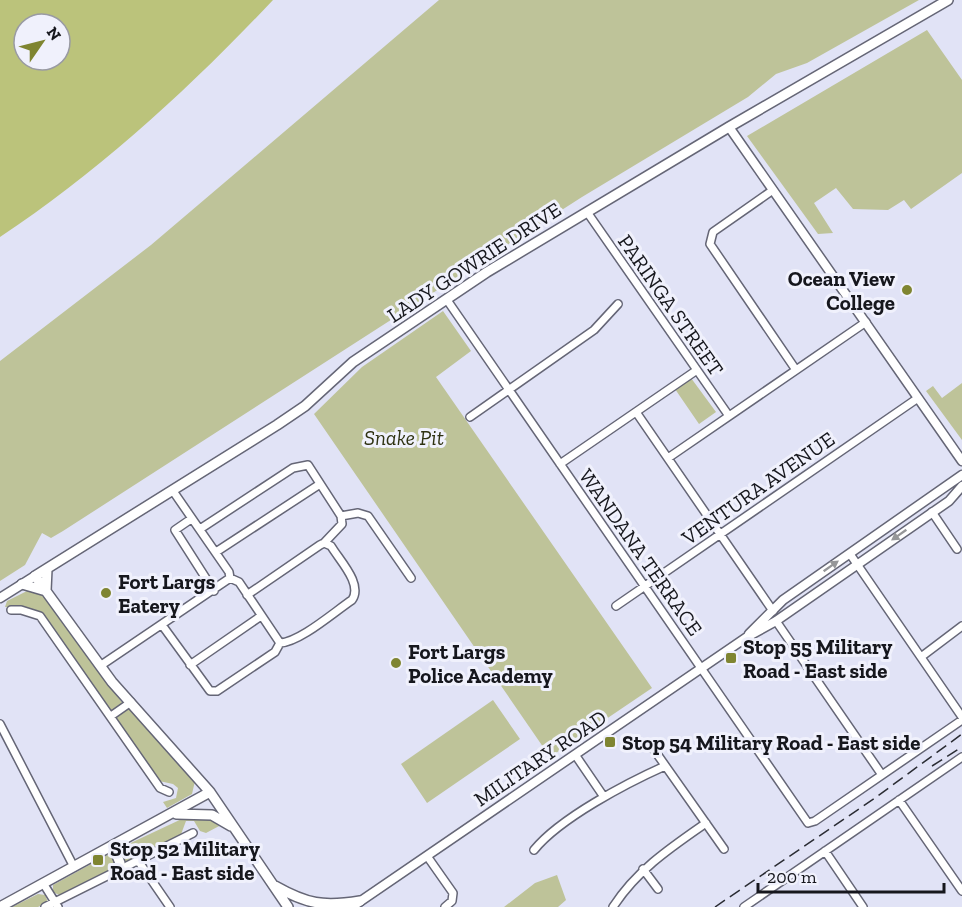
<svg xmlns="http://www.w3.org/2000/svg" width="962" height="907" font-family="'Zilla Slab',serif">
  <rect width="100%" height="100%" fill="#e1e3f6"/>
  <path fill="#bec399" d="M 439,0 L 919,0 L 807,63 L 776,74 L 748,97 L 582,197 L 63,531 L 51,538 L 42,533 L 25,565 L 0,581 L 0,361 L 151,245 Z
    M 927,30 L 962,80 L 962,173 L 911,209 L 904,200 L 888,210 L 853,209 L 836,188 L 814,203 L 833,233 L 818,234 L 747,136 Z
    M 443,311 L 471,351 L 436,377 L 652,688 L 550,757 L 314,414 L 362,367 Z
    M 691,378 L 716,412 L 699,424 L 675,389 Z
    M 962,383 L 962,440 L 926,391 L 933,386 L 942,398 Z
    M 31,589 L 47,599 L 123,704 L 114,711 L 109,709 L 58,634 L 40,612 L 23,607 L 5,607 L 7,601 Z
    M 493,700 L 520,739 L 427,803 L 401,764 Z
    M 130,708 L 195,781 L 192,794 L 167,808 L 163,802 L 176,798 L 178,788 L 173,784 L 159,781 L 117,720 L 117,716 Z
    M 186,817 L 212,817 L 223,824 L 206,833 L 200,831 L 194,821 L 186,821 L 180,837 L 122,865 L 120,848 Z
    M 111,853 L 117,861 L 111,871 L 61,896 L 53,892 L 53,885 Z
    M 557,875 L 566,900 L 558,907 L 504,907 L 535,883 Z
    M 38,894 L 45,895 L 48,902 L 38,907 L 12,907 Z"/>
  <path fill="#bbc37b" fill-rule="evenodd" d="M 0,0 L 273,0 C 191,87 100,171 0,237 ZM 24,24 L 60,24 L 60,60 L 24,60 Z"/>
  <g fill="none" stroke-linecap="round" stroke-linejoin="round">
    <defs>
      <path id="minor" d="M 773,190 L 713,232 L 710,244 L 796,370
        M 587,212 L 729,416
        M 447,300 L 808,823 L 815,821 L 962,720
        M 636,412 L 773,611
        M 470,417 L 594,330 L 618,304
        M 668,458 L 866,322
        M 560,464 L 697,370
        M 173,491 L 229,572 L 230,578
        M 932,512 L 957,549
        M 341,516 L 358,513 L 368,516 L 411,578
        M 191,519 L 175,530 L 214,591
        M 200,529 L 293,468 L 308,465 L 341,516 L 342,524 L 324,543
        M 216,552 L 320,484
        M 850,554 L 962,717
        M 247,595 L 320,545 L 324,543 L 331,546 C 340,561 363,584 352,600 C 334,612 300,642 280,643
        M 616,606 L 918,398
        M 11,610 L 21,610 L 40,616 L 160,788 L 169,792
        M 776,621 L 882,775
        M 162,625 L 210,691 L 217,691 L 275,652 L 280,643 L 239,582 L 230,578
        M 921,657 L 962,626
        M 190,665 L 261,616
        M 100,666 L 230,578
        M 111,716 L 131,702
        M 0,724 L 74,867
        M 650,744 L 724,849
        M 576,756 L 604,797
        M 899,800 L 962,891
        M 534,850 C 560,818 627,783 665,766
        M 825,851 L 863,907
        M 427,856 L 453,893 L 452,901 L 445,907
        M 139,862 L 170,907
        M 643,869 L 658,889
        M 43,883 L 58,907
        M 45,907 L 193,833
        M 613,907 C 637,870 670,848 706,823
        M 744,907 L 962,757"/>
      <path id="tertiary" d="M 729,127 L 962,461
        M 0,598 L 35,576
        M 749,634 L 783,600 L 962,475
        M 352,907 L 747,637 L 776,621 L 949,501 L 962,486"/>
      <path id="secondary" d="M 22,584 L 46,591 L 47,569
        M 176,814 L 212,815 L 231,826
        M 113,846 L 120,863 L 114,873
        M 275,886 C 307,904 323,907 360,901
        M 0,907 L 210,792
        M 288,907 L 210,792 L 112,682 L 35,576 L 277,425 L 305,406 L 353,362 L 487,272 L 729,127 L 948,0"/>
    </defs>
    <use href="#minor" stroke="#656676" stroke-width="10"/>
    <use href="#tertiary" stroke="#656676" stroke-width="11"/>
    <use href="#secondary" stroke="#656676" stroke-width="12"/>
    <use href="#minor" stroke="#fff" stroke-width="7"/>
    <use href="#tertiary" stroke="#fff" stroke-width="8"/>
    <use href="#secondary" stroke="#fff" stroke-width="9"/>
    <path stroke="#2a2c33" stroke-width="1.5" stroke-dasharray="12 6" stroke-linecap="butt" d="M 932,766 L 962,747
      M 715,907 L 875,798 L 962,734"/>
  </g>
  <defs><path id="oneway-solid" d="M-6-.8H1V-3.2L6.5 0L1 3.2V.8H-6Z" transform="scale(1.5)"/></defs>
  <g fill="#969799">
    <use href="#oneway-solid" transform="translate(899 535) rotate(145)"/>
    <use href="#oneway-solid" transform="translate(831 566) rotate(-35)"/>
  </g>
  <g fill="#7f8531" stroke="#f0f1fc" stroke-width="2">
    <circle cx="907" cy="290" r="6"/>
    <circle cx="106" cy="593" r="6"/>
    <rect x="725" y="652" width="12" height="12" rx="3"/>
    <circle cx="396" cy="663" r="6"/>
    <rect x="604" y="736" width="12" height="12" rx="3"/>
    <rect x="92" y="854" width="12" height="12" rx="3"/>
  </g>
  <g text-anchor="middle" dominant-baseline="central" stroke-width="6" stroke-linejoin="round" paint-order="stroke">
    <g font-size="21" fill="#16171d" stroke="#f0f1fc">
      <text transform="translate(474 262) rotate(-33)">LADY GOWRIE DRIVE</text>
      <text transform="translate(671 305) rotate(55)">PARINGA STREET</text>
      <text transform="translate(758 488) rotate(-35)">VENTURA AVENUE</text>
      <text transform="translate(641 552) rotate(55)">WANDANA TERRACE</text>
      <text transform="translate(540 758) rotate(-34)">MILITARY ROAD</text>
    </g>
    <g font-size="21" font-weight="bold" fill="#16171d" stroke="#f0f1fc" text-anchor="start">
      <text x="895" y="278" text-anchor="end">Ocean View<tspan x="895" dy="24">College</tspan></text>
      <text x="118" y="581">Fort Largs<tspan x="118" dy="24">Eatery</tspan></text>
      <text x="743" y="646">Stop 55 Military<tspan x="743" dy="24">Road - East side</tspan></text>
      <text x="408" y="651">Fort Largs<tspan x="408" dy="24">Police Academy</tspan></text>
      <text x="622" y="742">Stop 54 Military Road - East side</text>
      <text x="110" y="848">Stop 52 Military<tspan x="110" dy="24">Road - East side</tspan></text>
    </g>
    <g font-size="21" font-style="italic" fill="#2f3212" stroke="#f0f1fc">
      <text x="404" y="437">Snake Pit</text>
    </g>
  </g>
  <g transform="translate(42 42) rotate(55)"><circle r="28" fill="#f0f1fc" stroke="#999aa3" stroke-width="1.5"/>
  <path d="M0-4.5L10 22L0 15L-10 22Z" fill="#7f8531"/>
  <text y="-9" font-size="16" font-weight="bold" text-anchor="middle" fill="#16171d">N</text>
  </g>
  <path d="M758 883v9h186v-9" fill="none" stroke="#16171d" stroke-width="3"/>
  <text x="767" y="883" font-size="18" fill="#16171d" stroke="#f0f1fc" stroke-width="4.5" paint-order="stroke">200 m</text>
</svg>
